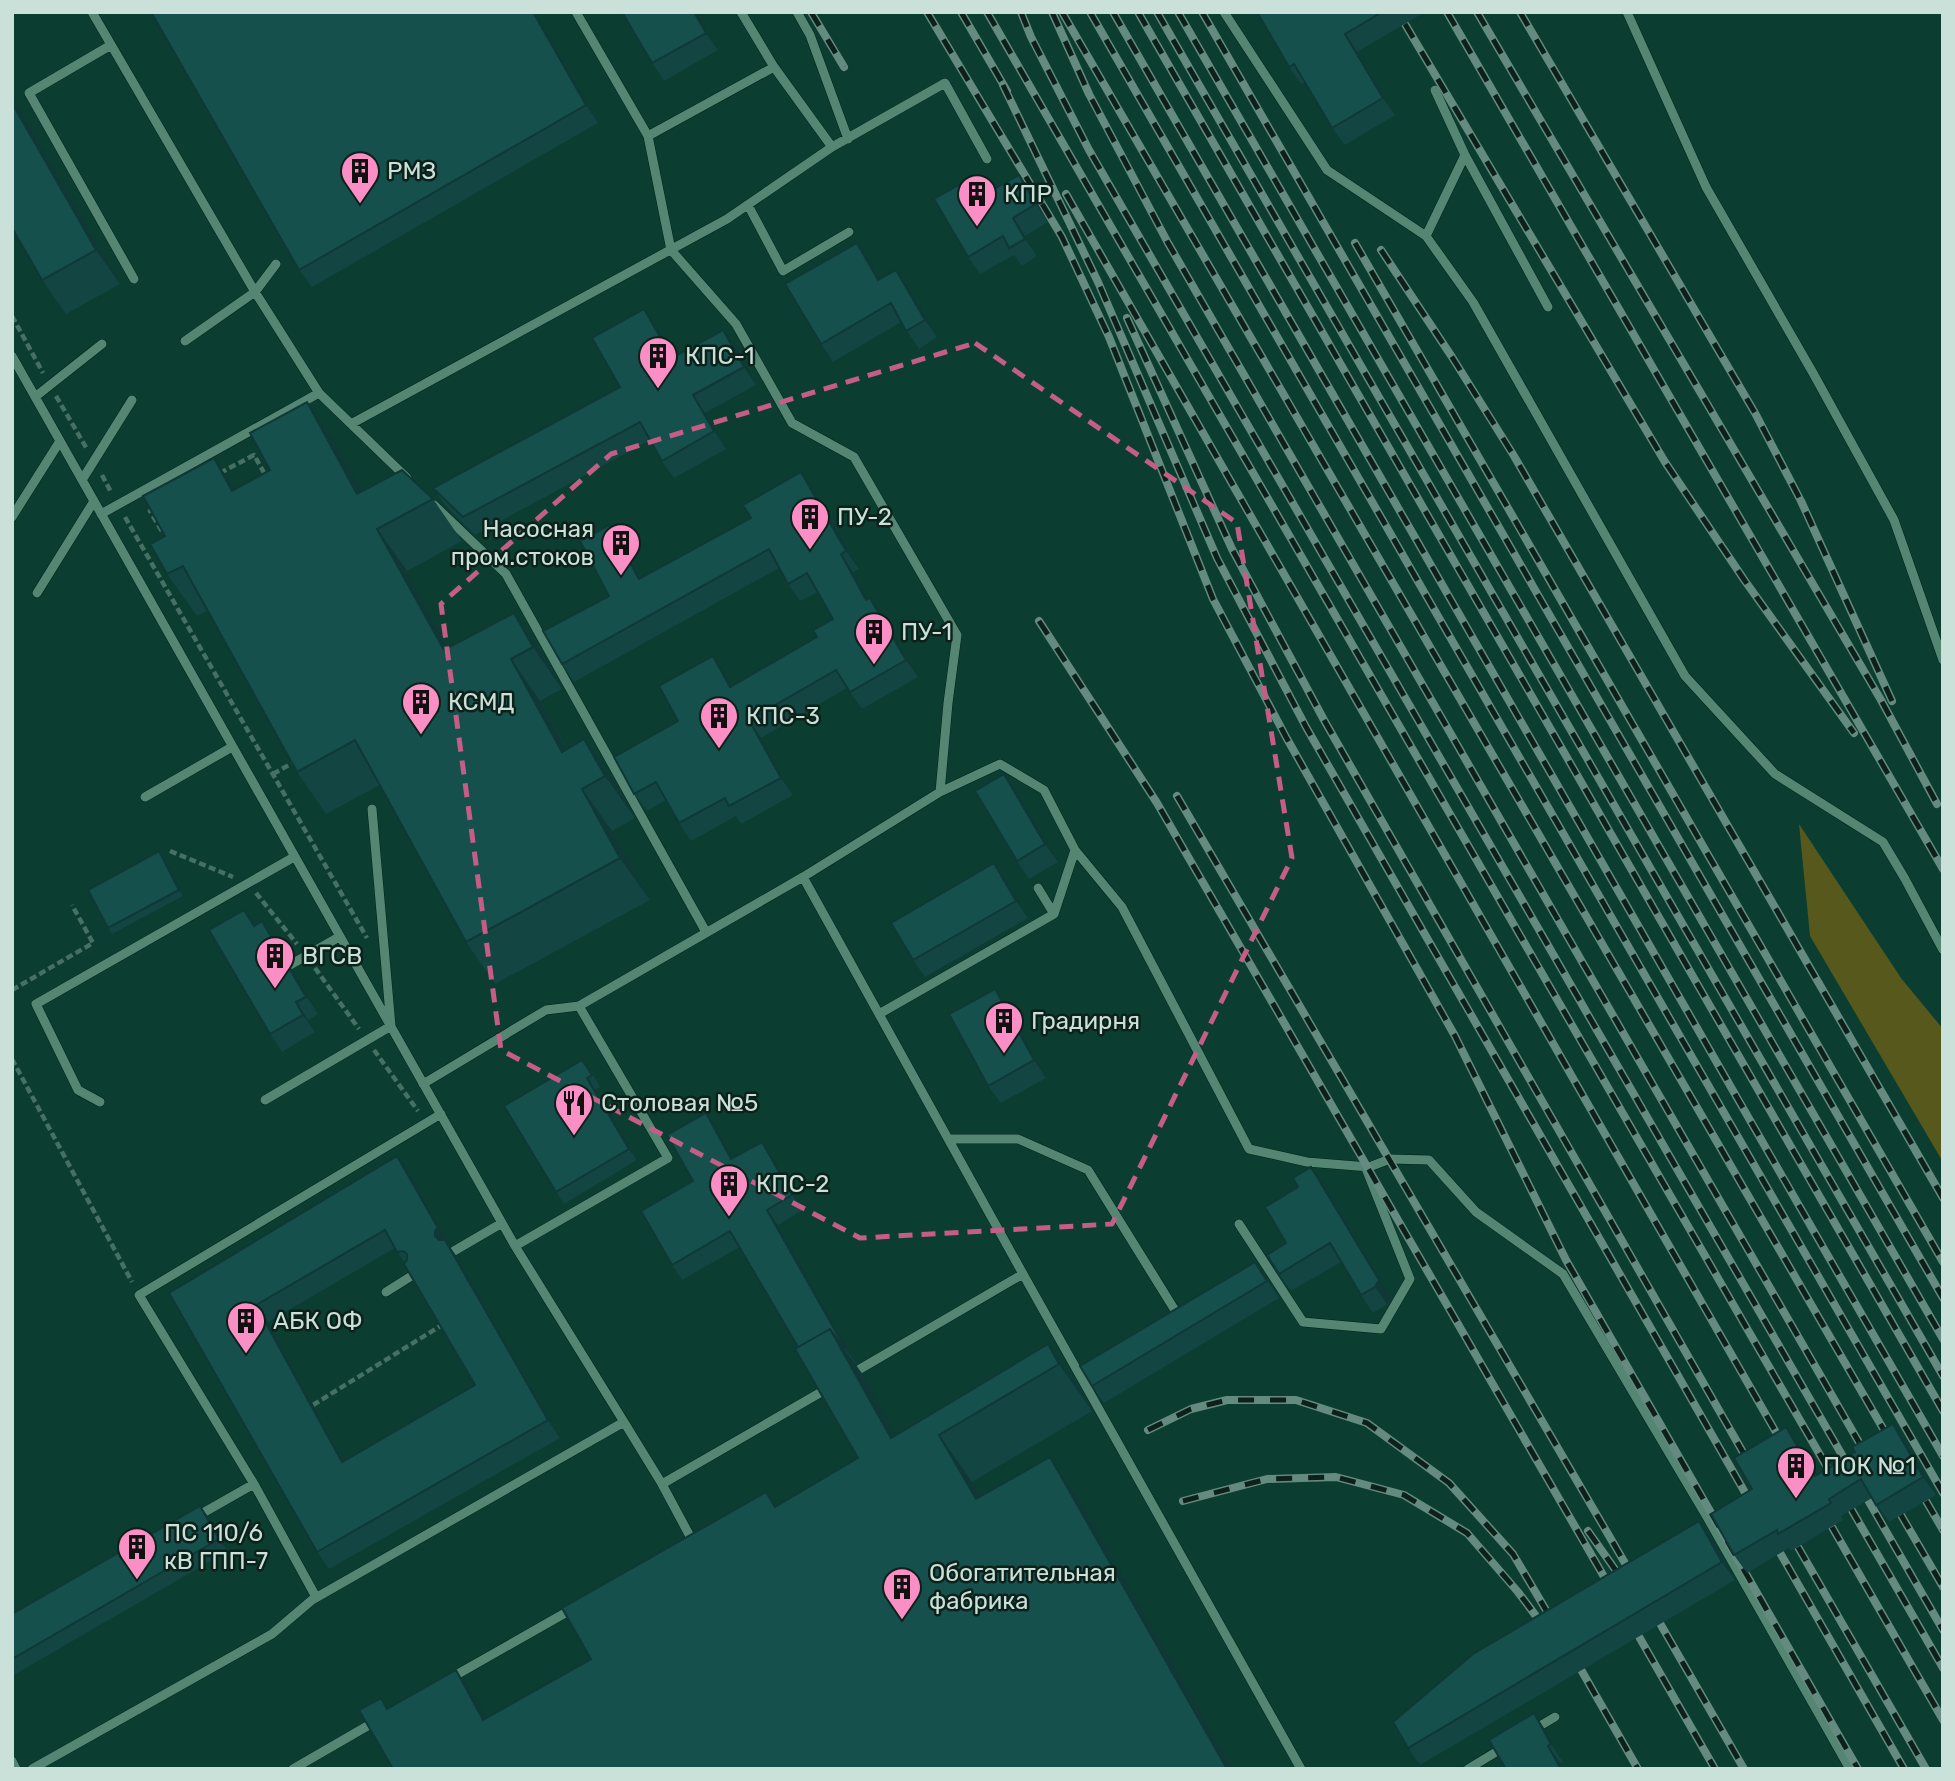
<svg xmlns="http://www.w3.org/2000/svg" width="1955" height="1781" font-family="Rubik,sans-serif">
  <rect width="100%" height="100%" fill="#0b3e30"/>
  <path fill="#57581c" d="M 1799,824 L 1901,978 L 1943,1029 L 1943,1162 L 1810,936 Z"/>
  <g fill="none" stroke-linecap="round" stroke-linejoin="round">
    <defs>
      <path id="service" d="M 92,12 L 255,292 L 319,393
        M 576,12 L 648,136 L 671,250 L 736,324 L 792,423 L 854,457 L 957,635 L 948,703 L 940,792
        M 741,12 L 774,67 L 832,147
        M 797,12 L 810,35 L 848,139
        M 1224,12 L 1327,170 L 1426,236
        M 1627,12 L 1706,187 L 1813,373 L 1894,520 L 1943,660
        M 111,45 L 29,93 L 134,279
        M 1435,90 L 1465,155 L 1426,236 L 1473,302 L 1685,676 L 1775,774 L 1883,842 L 1905,879 L 1943,950
        M 648,136 L 774,67
        M 1465,155 L 1548,307
        M 748,205 L 783,271 L 849,232
        M 185,341 L 255,292 L 276,264
        M 12,356 L 515,1246 L 624,1422 L 312,1600 L 272,1634 L 32,1769
        M 35,397 L 102,344
        M 351,424 L 727,219 L 832,147 L 945,83 L 987,159
        M 82,480 L 132,400
        M 434,505 L 506,574 L 706,932
        M 101,514 L 319,393 L 407,478
        M 12,517 L 60,441
        M 37,593 L 94,501
        M 145,797 L 232,747
        M 1075,850 L 1122,907 L 1249,1149 L 1307,1162 L 1369,1167 L 1390,1159 L 1429,1160 L 1476,1212 L 1563,1274 L 1707,1517 L 1850,1769
        M 803,877 L 1023,1274 L 1301,1769
        M 290,965 L 339,937
        M 879,1014 L 1054,914 L 1038,888
        M 423,1084 L 546,1010 L 579,1006 L 803,877 L 940,792 L 1000,764 L 1044,790 L 1075,850 L 1054,914
        M 265,1100 L 391,1026 L 372,809
        M 100,1102 L 78,1090 L 36,1004 L 294,857
        M 949,1139 L 1018,1139 L 1088,1170 L 1176,1312
        M 1239,1224 L 1303,1322 L 1381,1329 L 1410,1279 L 1365,1166
        M 515,1246 L 668,1158 L 579,1006
        M 454,1251 L 502,1223
        M 386,1292 L 413,1275
        M 848,1376 L 1023,1274
        M 624,1422 L 662,1484 L 692,1540 L 686,1543
        M 662,1484 L 830,1387
        M 194,1518 L 254,1484
        M 316,1597 L 254,1484 L 139,1295 L 441,1114
        M 449,1679 L 574,1608
        M 1533,1730 L 1555,1717
        M 12,1761 L 16,1769
        M 293,1769 L 376,1721
        M 1468,1769 L 1506,1746"/>
    </defs>
    <use href="#service" stroke="#002319" stroke-width="10"/>
    <path stroke="#457063" stroke-width="4.5" stroke-dasharray="7 3.5" stroke-linecap="butt" d="M 12,316 L 43,373
      M 56,396 L 87,449
      M 220,473 L 254,455 L 267,478
      M 102,475 L 111,492
      M 154,508 L 150,511 L 163,533
      M 125,517 L 367,938
      M 273,774 L 296,761
      M 170,851 L 233,877
      M 256,893 L 297,944
      M 315,968 L 359,1029
      M 12,990 L 93,943 L 72,905
      M 374,1050 L 418,1111
      M 12,1059 L 132,1282
      M 313,1405 L 442,1325"/>
    <use href="#service" stroke="#558573" stroke-width="9"/>
    <defs>
      <path id="rail" d="M 811,12 L 844,67
        M 927,12 L 1062,237 L 1109,337 L 1213,599 L 1286,737 L 1455,1036 L 1566,1260 L 1858,1769
        M 961,12 L 1007,91
        M 987,12 L 1943,1668
        M 1021,12 L 1031,37 L 1089,150 L 1943,1630
        M 1052,12 L 1089,94 L 1168,243 L 1868,1458
        M 1062,12 L 1892,1444
        M 1090,12 L 1943,1493
        M 1113,12 L 1943,1456
        M 1138,12 L 1943,1411
        M 1157,12 L 1943,1376
        M 1178,12 L 1943,1339
        M 1202,12 L 1943,1298
        M 1447,12 L 1943,869
        M 1477,12 L 1881,700 L 1937,804
        M 1520,12 L 1755,413 L 1801,501 L 1892,701
        M 1405,24 L 1665,462 L 1745,581 L 1854,733
        M 1003,85 L 1098,282 L 1217,558 L 1306,727 L 1755,1510
        M 1066,194 L 1785,1448
        M 1355,243 L 1943,1262
        M 1381,250 L 1452,357 L 1514,456 L 1943,1198
        M 1127,318 L 1232,549 L 1324,720 L 1752,1468
        M 1039,621 L 1157,803 L 1614,1594
        M 1177,796 L 1636,1582
        M 1148,1430 L 1191,1409 L 1227,1400 L 1296,1400 L 1367,1423 L 1449,1483 L 1513,1554 L 1556,1627
        M 1183,1501 L 1267,1479 L 1336,1477 L 1404,1495 L 1467,1533 L 1518,1592 L 1548,1632
        M 1926,1501 L 1943,1530
        M 1901,1515 L 1943,1587
        M 1832,1527 L 1943,1720
        M 1588,1531 L 1626,1585
        M 1771,1537 L 1904,1769
        M 1798,1547 L 1926,1769
        M 1650,1606 L 1744,1769
        M 1630,1621 L 1715,1769
        M 1572,1654 L 1638,1769"/>
    </defs>
    <use href="#rail" stroke="#658b80" stroke-width="8"/>
    <use href="#rail" stroke="#0d211a" stroke-width="5" stroke-dasharray="16" stroke-linecap="butt"/>
  </g>
  <path fill="#134542" fill-rule="evenodd" d="M 151,12 L 535,12 L 598,123 L 312,287 L 299,270 Z
    M 696,12 L 718,50 L 664,81 L 652,63 Z
    M 1257,12 L 1425,12 L 1357,52 L 1395,115 L 1345,145 L 1332,128 L 1305,82 L 1301,84 L 1289,67 Z
    M 19,108 L 120,284 L 66,314 L 42,280 Z
    M 1019,175 L 1031,192 L 1048,222 L 1025,236 L 1037,256 L 1022,266 L 1014,255 L 980,274 L 968,257 L 982,196 Z
    M 857,243 L 870,261 L 880,279 L 896,270 L 908,287 L 937,337 L 919,349 L 901,322 L 833,362 L 821,344 Z
    M 644,309 L 656,326 L 673,357 L 736,347 L 756,385 L 705,413 L 726,449 L 674,478 L 662,461 L 650,440 L 475,535 L 445,505 L 433,488 L 620,387 Z
    M 336,444 L 362,491 L 433,499 L 462,541 L 407,571 L 449,648 L 514,613 L 543,655 L 562,689 L 540,701 L 567,749 L 584,739 L 614,781 L 635,818 L 612,831 L 650,900 L 495,984 L 466,942 L 380,785 L 326,814 L 297,772 L 208,611 L 197,616 L 167,574 L 165,536 L 236,489 Z
    M 814,489 L 859,569 L 853,572 L 868,599 L 882,615 L 918,677 L 862,709 L 847,688 L 761,738 L 793,795 L 741,824 L 736,816 L 691,841 L 679,823 L 666,800 L 647,811 L 634,794 L 678,721 L 725,673 L 732,686 L 817,637 L 833,619 L 818,592 L 800,601 L 788,584 L 779,568 L 574,682 L 562,664 L 609,596 L 621,542 L 641,578 Z
    M 1016,791 L 1058,862 L 1029,879 L 1017,861 Z
    M 159,851 L 164,857 L 183,896 L 112,934 L 108,928 Z
    M 994,863 L 1006,881 L 1028,918 L 925,977 L 913,960 Z
    M 262,921 L 274,938 L 286,959 L 285,960 L 293,971 L 318,1014 L 308,1020 L 315,1032 L 282,1052 L 270,1034 L 255,925 Z
    M 995,989 L 1007,1007 L 1046,1078 L 1001,1103 L 988,1086 Z
    M 591,1071 L 600,1087 L 595,1090 L 637,1160 L 564,1204 L 556,1192 L 504,1106 Z
    M 706,1113 L 716,1128 L 733,1158 L 772,1157 L 803,1210 L 778,1225 L 856,1363 L 855,1364 L 863,1375 L 896,1435 L 1048,1344 L 1081,1391 L 1092,1411 L 972,1482 L 980,1497 L 1050,1457 L 1082,1504 L 1233,1769 L 393,1769 L 388,1709 L 488,1717 L 591,1659 L 776,1507 L 858,1458 L 798,1347 L 740,1247 L 682,1280 L 672,1265 L 693,1181 Z
    M 409,1173 L 450,1245 L 449,1246 L 457,1257 L 560,1438 L 329,1569 L 317,1552 L 169,1293 ZM 395,1248 L 405,1263 L 475,1385 L 344,1461 L 268,1322 Z
    M 1324,1184 L 1391,1298 L 1387,1304 L 1373,1313 L 1361,1295 L 1341,1262 L 1291,1291 L 1279,1274 Z
    M 1267,1280 L 1279,1298 L 1104,1403 L 1092,1386 Z
    M 1905,1441 L 1936,1495 L 1889,1522 L 1872,1498 L 1841,1516 L 1843,1520 L 1791,1551 L 1789,1548 L 1747,1573 L 1734,1555 L 1752,1489 L 1799,1444 L 1817,1475 Z
    M 200,1506 L 209,1518 L 228,1551 L 12,1676 L 12,1614 Z
    M 1711,1538 L 1735,1580 L 1420,1765 L 1408,1748 Z
    M 1546,1731 L 1563,1762 L 1560,1763 L 1563,1769 L 1506,1769 Z"/>
  <path fill="#0f3836" d="M 533,12 L 535,12 L 598,123 L 586,105 Z
    M 694,12 L 696,12 L 718,50 L 706,33 Z
    M 1345,34 L 1357,52 L 1395,115 L 1383,98 Z
    M 12,98 L 19,108 L 120,284 L 96,250 L 12,103 Z
    M 1019,175 L 1031,192 L 1048,222 L 1036,204 Z
    M 1013,218 L 1025,236 L 1037,256 L 1025,239 Z
    M 857,243 L 870,261 L 890,298 L 878,280 Z
    M 896,270 L 908,287 L 937,337 L 925,320 Z
    M 644,309 L 656,326 L 684,375 L 672,358 Z
    M 723,330 L 736,347 L 756,385 L 744,367 Z
    M 693,395 L 705,413 L 726,449 L 714,431 Z
    M 307,402 L 336,444 L 382,527 L 357,494 Z
    M 214,458 L 243,500 L 232,491 Z
    M 801,472 L 814,489 L 859,569 L 846,551 Z
    M 609,525 L 621,542 L 651,597 L 639,579 Z
    M 377,529 L 407,571 L 473,693 L 444,650 Z
    M 841,554 L 853,572 L 878,618 L 866,600 Z
    M 870,598 L 882,615 L 918,677 L 906,660 Z
    M 514,613 L 543,655 L 562,689 L 533,647 Z
    M 713,656 L 725,673 L 742,705 L 730,687 Z
    M 511,659 L 540,701 L 587,787 L 562,752 Z
    M 749,720 L 761,738 L 793,795 L 781,778 Z
    M 584,739 L 614,781 L 635,818 L 605,776 Z
    M 1004,774 L 1016,791 L 1058,862 L 1045,844 Z
    M 582,789 L 612,831 L 650,900 L 620,858 Z
    M 159,851 L 164,857 L 183,896 L 179,890 Z
    M 994,863 L 1006,881 L 1028,918 L 1016,901 Z
    M 262,921 L 274,938 L 286,959 L 285,960 L 293,971 L 318,1014 L 284,962 L 271,950 Z
    M 995,989 L 1007,1007 L 1046,1078 L 1034,1060 Z
    M 296,1002 L 308,1020 L 315,1032 L 303,1015 Z
    M 587,1078 L 595,1090 L 637,1160 L 629,1149 Z
    M 706,1113 L 716,1128 L 742,1174 L 731,1159 Z
    M 762,1142 L 772,1157 L 803,1210 L 792,1195 Z
    M 397,1156 L 409,1173 L 450,1245 L 449,1246 L 457,1257 L 560,1438 L 548,1420 L 448,1248 L 435,1236 L 435,1231 Z
    M 1311,1167 L 1324,1184 L 1391,1298 L 1387,1304 L 1375,1287 Z
    M 767,1210 L 778,1225 L 856,1363 L 845,1348 Z
    M 256,1305 L 268,1322 L 354,1480 L 342,1462 Z
    M 830,1329 L 863,1375 L 924,1484 L 891,1438 Z
    M 1048,1344 L 1081,1391 L 1092,1411 L 1059,1364 Z
    M 1893,1424 L 1905,1441 L 1936,1495 L 1923,1477 Z
    M 1786,1427 L 1799,1444 L 1828,1493 L 1815,1476 Z
    M 939,1435 L 972,1482 L 1008,1546 L 976,1499 Z
    M 1050,1457 L 1082,1504 L 1233,1769 L 1227,1769 Z
    M 200,1506 L 209,1518 L 228,1551 L 219,1539 Z
    M 1699,1521 L 1711,1538 L 1735,1580 L 1722,1562 Z
    M 456,1670 L 488,1717 L 483,1720 Z
    M 1534,1713 L 1546,1731 L 1563,1762 L 1551,1744 Z
    M 1548,1746 L 1560,1763 L 1563,1769 L 1561,1769 Z"/>
  <path fill="#16504d" stroke="#0f3836" stroke-width="2" fill-rule="evenodd" d="M 151,12 L 533,12 L 586,105 L 299,270 Z
    M 622,12 L 694,12 L 706,33 L 652,63 Z
    M 1257,12 L 1382,12 L 1345,34 L 1383,98 L 1332,128 L 1294,64 L 1289,67 Z
    M 12,103 L 96,250 L 42,280 L 12,228 Z
    M 1019,175 L 1036,204 L 1013,218 L 1025,239 L 1009,248 L 1003,236 L 968,257 L 934,199 L 969,179 L 980,197 Z
    M 857,243 L 878,280 L 896,270 L 925,320 L 906,331 L 891,303 L 821,344 L 785,284 Z
    M 644,309 L 672,358 L 723,330 L 744,367 L 693,395 L 714,431 L 662,461 L 640,422 L 463,517 L 433,488 L 620,387 L 592,338 Z
    M 307,402 L 357,494 L 402,470 L 433,499 L 377,529 L 444,650 L 514,613 L 533,647 L 511,659 L 562,752 L 584,739 L 605,776 L 582,789 L 620,858 L 466,942 L 355,740 L 297,772 L 183,566 L 167,574 L 150,544 L 165,536 L 143,496 L 214,458 L 232,491 L 270,470 L 250,433 Z
    M 801,472 L 846,551 L 841,554 L 866,600 L 870,598 L 906,660 L 850,692 L 836,670 L 749,720 L 781,778 L 729,806 L 725,798 L 679,823 L 656,782 L 634,794 L 614,757 L 678,721 L 659,686 L 713,656 L 730,687 L 817,637 L 813,630 L 833,619 L 807,573 L 788,584 L 769,549 L 562,664 L 543,631 L 609,596 L 580,541 L 609,525 L 639,579 L 751,518 L 743,505 Z
    M 1004,774 L 1045,844 L 1017,861 L 975,791 Z
    M 159,851 L 179,890 L 108,928 L 88,890 Z
    M 994,863 L 1016,901 L 913,960 L 891,923 Z
    M 244,910 L 254,926 L 262,921 L 274,942 L 271,945 L 271,950 L 275,954 L 281,954 L 306,997 L 296,1002 L 303,1015 L 270,1034 L 209,930 Z
    M 995,989 L 1034,1060 L 988,1086 L 949,1014 Z
    M 582,1060 L 592,1075 L 587,1078 L 629,1149 L 556,1192 L 504,1106 Z
    M 706,1113 L 731,1159 L 762,1142 L 792,1195 L 767,1210 L 845,1348 L 844,1348 L 830,1329 L 798,1347 L 730,1231 L 672,1265 L 641,1211 L 693,1181 L 667,1135 Z
    M 397,1156 L 438,1228 L 435,1231 L 435,1236 L 439,1240 L 445,1240 L 548,1420 L 317,1552 L 169,1293 ZM 385,1230 L 397,1252 L 403,1251 L 407,1254 L 407,1260 L 404,1264 L 475,1385 L 342,1462 L 256,1305 Z
    M 1311,1167 L 1379,1280 L 1375,1287 L 1361,1295 L 1330,1243 L 1279,1274 L 1267,1255 L 1286,1243 L 1265,1207 L 1298,1187 L 1293,1178 Z
    M 1255,1262 L 1267,1281 L 1092,1386 L 1080,1366 Z
    M 830,1329 L 891,1438 L 1048,1344 L 1059,1364 L 939,1435 L 976,1499 L 1050,1457 L 1227,1769 L 393,1769 L 359,1710 L 381,1698 L 387,1709 L 456,1670 L 483,1720 L 591,1659 L 562,1608 L 766,1492 L 775,1507 L 858,1458 L 795,1349 Z
    M 1893,1424 L 1923,1477 L 1876,1505 L 1861,1479 L 1829,1499 L 1831,1503 L 1778,1534 L 1777,1530 L 1734,1555 L 1711,1514 L 1752,1489 L 1734,1458 L 1786,1427 L 1815,1476 L 1855,1452 L 1852,1447 Z
    M 200,1506 L 219,1539 L 12,1659 L 12,1614 Z
    M 1699,1521 L 1722,1562 L 1408,1748 L 1393,1722 L 1473,1654 Z
    M 1534,1713 L 1551,1744 L 1548,1746 L 1561,1769 L 1506,1769 L 1489,1740 Z"/>
  <path fill="none" stroke="#c45e87" stroke-width="5" stroke-dasharray="14 9" stroke-linejoin="round" d="M 975,343 L 1237,523 L 1292,858 L 1112,1224 L 860,1238 L 501,1050 L 441,604 L 611,454 Z"/>
  <defs>
    <symbol id="building-pin" viewBox="-11 -11 22 30"><path d="M0 17L-7.5 6A9.5 9.5 0 1 1 7.5 6Z" fill="#fb8fc5" stroke="#0d211a"/><path d="M-4-6H4V6H1V3H-1V6H-4ZM-2.5-4.3h1.7v1.8h-1.7ZM.8-4.3h1.7v1.8H.8ZM-2.5-1h1.7V.8h-1.7ZM.8-1h1.7V.8H.8Z" fill="#111"/></symbol>
    <symbol id="restaurant-pin" viewBox="-11 -11 22 30"><path d="M0 17L-7.5 6A9.5 9.5 0 1 1 7.5 6Z" fill="#fb8fc5" stroke="#0d211a"/><path d="M-5-6h1v4h1v-4h1v4h1v-4h1v5L-1.5 .5V6h-2V.5L-5-1ZM5-6V6H3V1.5H1.5Q1.5-4 5-6Z" fill="#111"/></symbol>
  </defs>
  <g fill-rule="evenodd">
    <use href="#building-pin" x="338" y="149" width="44" height="60"/>
    <use href="#building-pin" x="955" y="172" width="44" height="60"/>
    <use href="#building-pin" x="636" y="334" width="44" height="60"/>
    <use href="#building-pin" x="788" y="495" width="44" height="60"/>
    <use href="#building-pin" x="599" y="521" width="44" height="60"/>
    <use href="#building-pin" x="852" y="610" width="44" height="60"/>
    <use href="#building-pin" x="399" y="680" width="44" height="60"/>
    <use href="#building-pin" x="697" y="694" width="44" height="60"/>
    <use href="#building-pin" x="253" y="934" width="44" height="60"/>
    <use href="#building-pin" x="982" y="999" width="44" height="60"/>
    <use href="#restaurant-pin" x="552" y="1081" width="44" height="60"/>
    <use href="#building-pin" x="707" y="1162" width="44" height="60"/>
    <use href="#building-pin" x="224" y="1299" width="44" height="60"/>
    <use href="#building-pin" x="1774" y="1444" width="44" height="60"/>
    <use href="#building-pin" x="115" y="1525" width="44" height="60"/>
    <use href="#building-pin" x="880" y="1565" width="44" height="60"/>
  </g>
  <g text-anchor="middle" dominant-baseline="central" stroke-width="5" stroke-linejoin="round" paint-order="stroke">
    <g font-size="24" fill="#c9e1d8" stroke="#0d211a" text-anchor="start">
      <text x="387" y="171">РМЗ</text>
      <text x="1004" y="194">КПР</text>
      <text x="685" y="356">КПС-1</text>
      <text x="837" y="517">ПУ-2</text>
      <text x="594" y="529" text-anchor="end">Насосная<tspan x="594" dy="28">пром.стоков</tspan></text>
      <text x="901" y="632">ПУ-1</text>
      <text x="448" y="702">КСМД</text>
      <text x="746" y="716">КПС-3</text>
      <text x="302" y="956">ВГСВ</text>
      <text x="1031" y="1021">Градирня</text>
      <text x="601" y="1103">Столовая №5</text>
      <text x="756" y="1184">КПС-2</text>
      <text x="273" y="1321">АБК ОФ</text>
      <text x="1823" y="1466">ПОК №1</text>
      <text x="164" y="1533">ПС 110/6<tspan x="164" dy="28">кВ ГПП-7</tspan></text>
      <text x="929" y="1573">Обогатительная<tspan x="929" dy="28">фабрика</tspan></text>
    </g>
  </g>
  <rect width="1955" height="1781" fill="none" stroke="#c9e1d8" stroke-width="28"/>
</svg>
